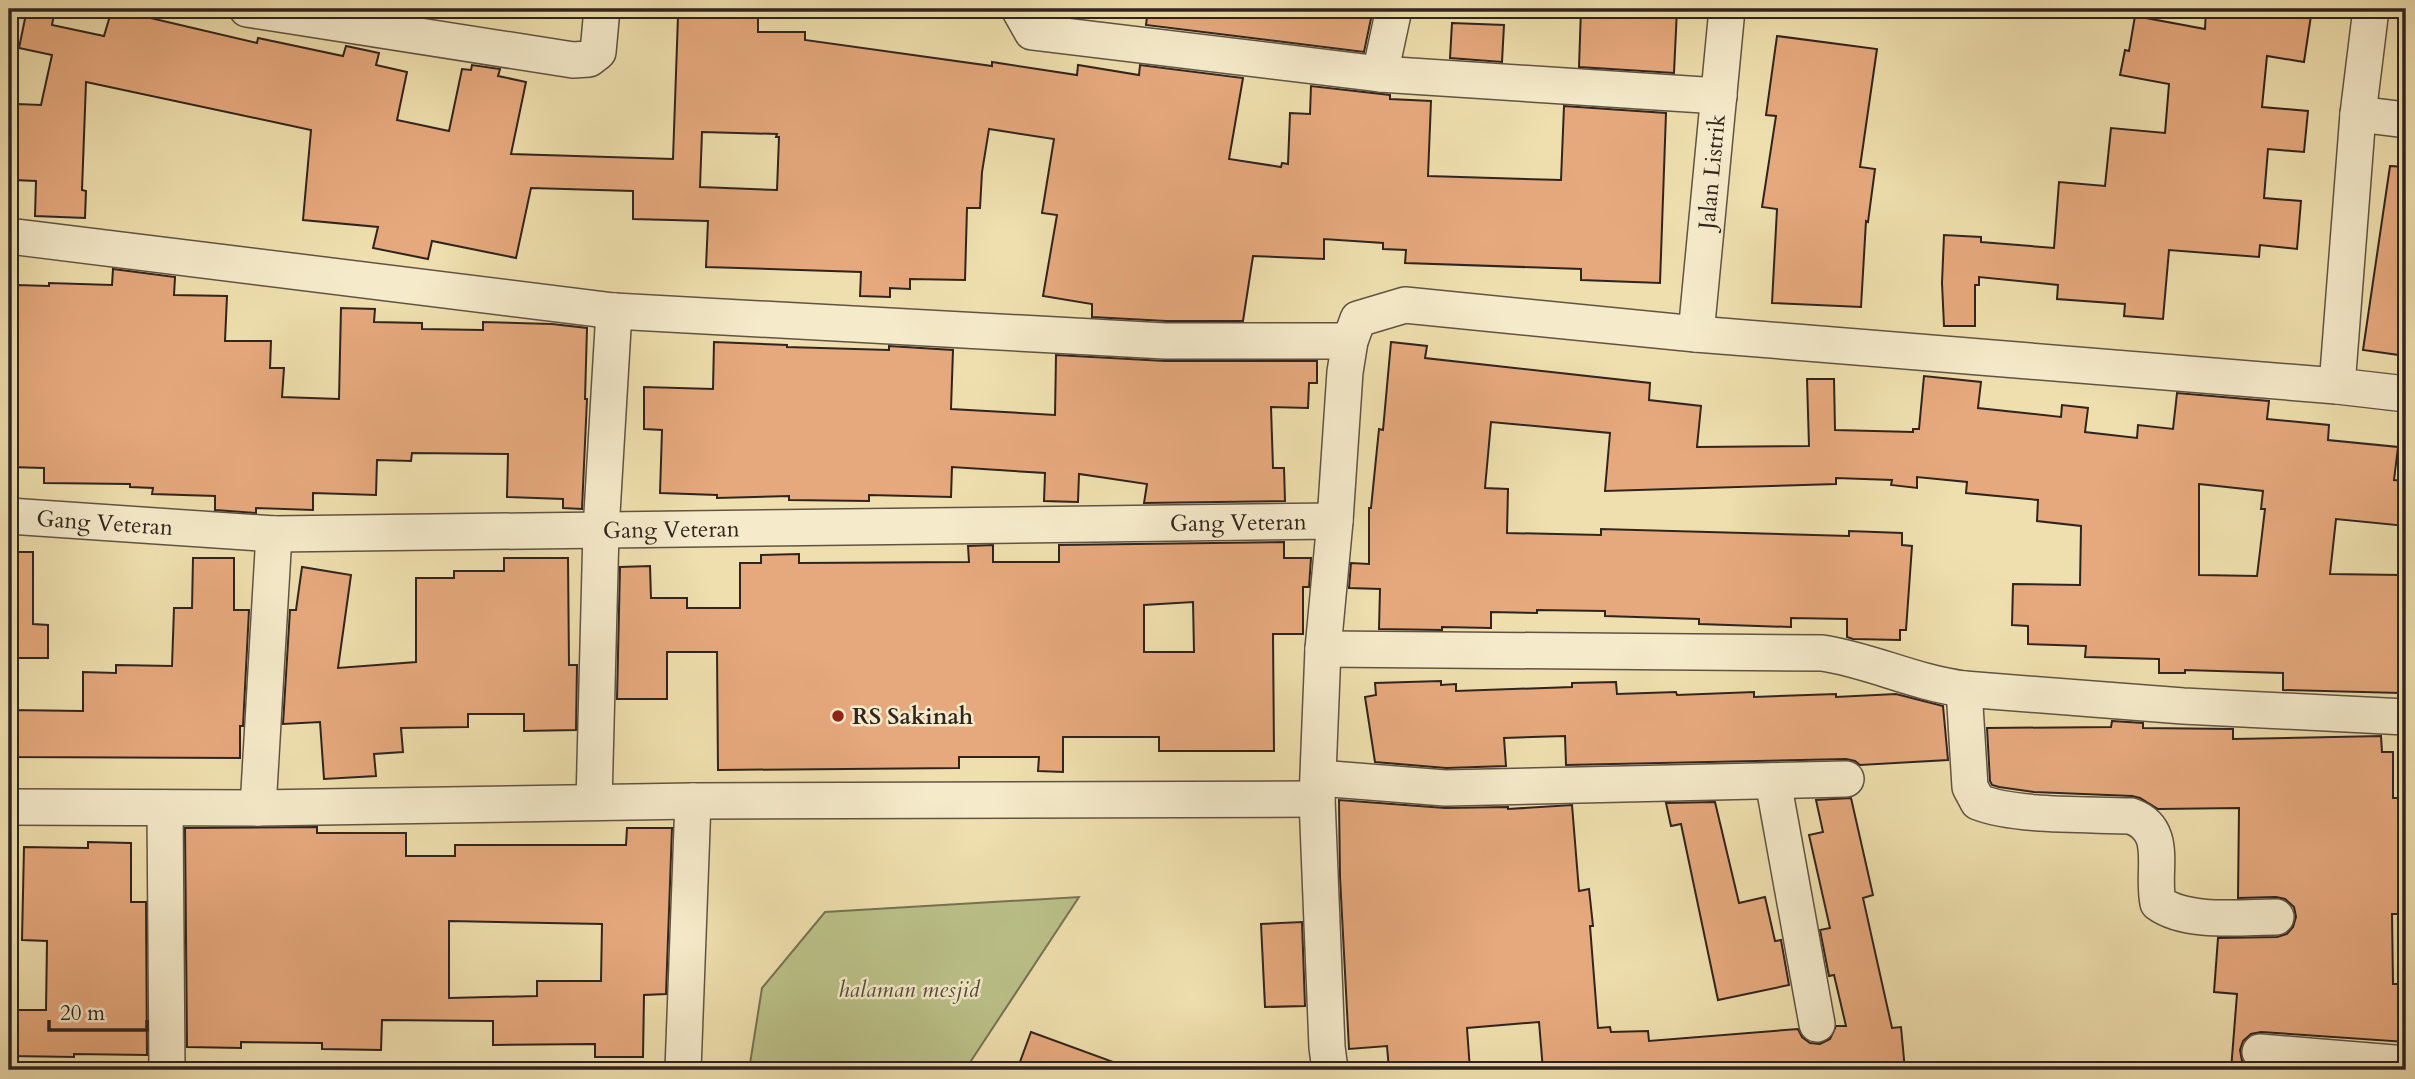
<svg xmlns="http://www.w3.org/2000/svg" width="2415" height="1079" font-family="Cardo,serif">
  <rect width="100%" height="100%" fill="#efdfae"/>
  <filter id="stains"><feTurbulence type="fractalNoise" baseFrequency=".00286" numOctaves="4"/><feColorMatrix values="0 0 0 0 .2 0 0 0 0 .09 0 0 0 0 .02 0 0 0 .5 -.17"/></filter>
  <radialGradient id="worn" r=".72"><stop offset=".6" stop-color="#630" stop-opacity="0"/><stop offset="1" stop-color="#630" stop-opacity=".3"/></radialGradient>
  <path fill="#bbc189" stroke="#767254" stroke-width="2" d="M 1079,897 L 965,1070 L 749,1070 L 762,988 L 825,912 Z"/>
  <path fill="#e6a97d" stroke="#30241f" stroke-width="2" fill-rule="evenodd" d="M 27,9 L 54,14 L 52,25 L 104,36 L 112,9 L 257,43 L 258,38 L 343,56 L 346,46 L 379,53 L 376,65 L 407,72 L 397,120 L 449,131 L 462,69 L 471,70 L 472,65 L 500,69 L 498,76 L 526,82 L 511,154 L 673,159 L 678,16 L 758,18 L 758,32 L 805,32 L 805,40 L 992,66 L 992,62 L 1077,75 L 1078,65 L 1139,75 L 1140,65 L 1243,78 L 1229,159 L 1281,167 L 1282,163 L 1288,164 L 1290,113 L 1310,114 L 1311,86 L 1390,95 L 1390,99 L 1431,101 L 1428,176 L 1561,180 L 1564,106 L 1666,113 L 1660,283 L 1581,280 L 1581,269 L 1405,263 L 1406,250 L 1383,249 L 1383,243 L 1324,239 L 1324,259 L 1253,256 L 1243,321 L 1166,321 L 1092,317 L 1092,304 L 1043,296 L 1057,215 L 1042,213 L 1054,139 L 989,129 L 982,172 L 980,208 L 967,208 L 965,280 L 910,279 L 910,289 L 890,288 L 890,297 L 860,296 L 861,272 L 706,267 L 708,221 L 633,219 L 633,191 L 531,188 L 516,258 L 432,241 L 428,259 L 373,248 L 378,227 L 303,220 L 311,130 L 86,82 L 82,190 L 86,191 L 85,218 L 35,216 L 36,181 L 14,180 L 17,104 L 41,105 L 52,55 L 19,48 ZM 702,132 L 777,134 L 776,137 L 779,137 L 777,190 L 700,187 Z
    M 1148,9 L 1373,9 L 1364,52 L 1146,25 Z
    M 1581,9 L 1677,9 L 1674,73 L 1579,67 Z
    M 2206,9 L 2312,9 L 2304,62 L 2267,56 L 2262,107 L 2308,111 L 2304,152 L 2268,149 L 2264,198 L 2301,201 L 2297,249 L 2260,245 L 2259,257 L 2169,250 L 2163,319 L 2124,316 L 2125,304 L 2057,299 L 2058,285 L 1979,277 L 1979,285 L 1975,285 L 1975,326 L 1944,326 L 1942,283 L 1944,235 L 1981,237 L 1981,242 L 2054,248 L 2059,182 L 2105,186 L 2111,128 L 2165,133 L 2169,84 L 2120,75 L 2125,50 L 2129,51 L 2135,16 L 2205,29 Z
    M 1452,23 L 1504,25 L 1502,62 L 1450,58 Z
    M 1777,36 L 1877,49 L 1860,167 L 1875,169 L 1868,222 L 1866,221 L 1861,307 L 1772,303 L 1777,209 L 1762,207 L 1776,116 L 1766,115 Z
    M 2390,166 L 2406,167 L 2406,356 L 2363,350 Z
    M 113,269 L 175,277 L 174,295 L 227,296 L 225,341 L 271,341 L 270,368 L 284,368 L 282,397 L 339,399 L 341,308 L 375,309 L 374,322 L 422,323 L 422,329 L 483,330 L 483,322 L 552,324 L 587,328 L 585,399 L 587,399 L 582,509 L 563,508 L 563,499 L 507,497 L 508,454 L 412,453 L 411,461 L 377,460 L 376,495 L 313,493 L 313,510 L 256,508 L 256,513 L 215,510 L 215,496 L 152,494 L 153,488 L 130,487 L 130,484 L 44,483 L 44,468 L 9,467 L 9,378 L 15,378 L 17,285 L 49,286 L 49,283 L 112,285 Z
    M 714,342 L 787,345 L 787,347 L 889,350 L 889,346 L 953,350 L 951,409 L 1055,415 L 1056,355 L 1165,361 L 1317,361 L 1317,383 L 1309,383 L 1308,408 L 1271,407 L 1273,468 L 1284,468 L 1285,501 L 1144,503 L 1147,484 L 1079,474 L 1078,502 L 1044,501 L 1045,473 L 952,467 L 951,497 L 869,495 L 869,501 L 789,500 L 789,496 L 717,498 L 717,495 L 660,493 L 662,430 L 644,429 L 644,387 L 713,389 Z
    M 1391,342 L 1427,346 L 1425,358 L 1650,383 L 1649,400 L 1701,406 L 1697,447 L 1809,446 L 1807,379 L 1834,379 L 1835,430 L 1913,432 L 1913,429 L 1919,429 L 1924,376 L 1981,382 L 1978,408 L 2061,417 L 2062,405 L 2088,408 L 2085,432 L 2137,438 L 2138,425 L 2173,429 L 2177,393 L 2269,401 L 2267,419 L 2329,425 L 2328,440 L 2398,447 L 2394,480 L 2406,481 L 2406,526 L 2336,519 L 2330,574 L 2401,575 L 2400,693 L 2283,690 L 2283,673 L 2185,670 L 2185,673 L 2159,673 L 2159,659 L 2085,657 L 2086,646 L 2028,644 L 2028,626 L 2012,625 L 2013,584 L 2080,585 L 2081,526 L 2037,521 L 2038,500 L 1966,493 L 1967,482 L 1917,477 L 1917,488 L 1891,485 L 1892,480 L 1836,478 L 1836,484 L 1605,491 L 1610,433 L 1491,422 L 1485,488 L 1508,489 L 1507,533 L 1601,535 L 1601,529 L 1849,536 L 1849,531 L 1902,533 L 1902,545 L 1912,546 L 1906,630 L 1900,630 L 1900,640 L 1853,639 L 1847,637 L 1847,619 L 1791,618 L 1791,627 L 1699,624 L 1699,619 L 1605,616 L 1605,611 L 1537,610 L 1537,613 L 1491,612 L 1491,628 L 1442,627 L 1442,630 L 1379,629 L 1380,589 L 1349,588 L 1351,563 L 1369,564 L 1369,508 L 1371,508 L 1379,429 L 1383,430 ZM 2199,484 L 2263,491 L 2261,509 L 2265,509 L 2257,576 L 2199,575 Z
    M 1284,542 L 1284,558 L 1311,558 L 1309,587 L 1303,587 L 1303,634 L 1273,634 L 1274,751 L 1159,751 L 1159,737 L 1063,737 L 1063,772 L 1038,771 L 1039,757 L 959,757 L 959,768 L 718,770 L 717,652 L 667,652 L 667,699 L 617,699 L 620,567 L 650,566 L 651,598 L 687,598 L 687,608 L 740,608 L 740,563 L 761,563 L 761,555 L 799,554 L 799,563 L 969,562 L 968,546 L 993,545 L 993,562 L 1059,562 L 1059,545 ZM 1193,602 L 1194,652 L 1144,652 L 1144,605 Z
    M 9,552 L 33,552 L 33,624 L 48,625 L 48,658 L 9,658 Z
    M 193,558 L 234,558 L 234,610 L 249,610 L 243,726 L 240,726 L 240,758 L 9,757 L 9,710 L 83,711 L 83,672 L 116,673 L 116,665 L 172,666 L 174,608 L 192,608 Z
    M 504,558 L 568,558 L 569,665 L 577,665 L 576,730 L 524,731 L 524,714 L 468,714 L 468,727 L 401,728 L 403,752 L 374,754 L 376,776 L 324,779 L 320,722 L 283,724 L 290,610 L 296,610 L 302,567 L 351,575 L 338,668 L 416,662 L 416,578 L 454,578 L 454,571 L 504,571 Z
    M 1441,681 L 1441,685 L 1456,684 L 1456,691 L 1572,687 L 1572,683 L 1616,682 L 1617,694 L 1676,692 L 1677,695 L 1754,692 L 1754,697 L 1836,694 L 1836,697 L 1896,694 L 1943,706 L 1948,760 L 1860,765 L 1855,761 L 1846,759 L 1566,765 L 1565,736 L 1504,738 L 1506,766 L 1446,768 L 1375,762 L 1365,697 L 1376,695 L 1375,683 Z
    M 2112,721 L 2143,723 L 2143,728 L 2233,729 L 2233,739 L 2381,736 L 2382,752 L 2393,752 L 2393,798 L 2404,798 L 2406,914 L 2392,914 L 2393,984 L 2406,984 L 2406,1042 L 2261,1032 L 2251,1034 L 2243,1041 L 2240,1050 L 2242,1061 L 2253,1070 L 2231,1070 L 2237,994 L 2214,992 L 2218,938 L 2277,937 L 2287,934 L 2293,927 L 2296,917 L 2294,907 L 2285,899 L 2276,897 L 2238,898 L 2239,808 L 2158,809 L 2140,798 L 2132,796 L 2034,792 L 1999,787 L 1992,785 L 1990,781 L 1987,728 L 2111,727 Z
    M 1851,798 L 1873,895 L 1863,898 L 1892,1028 L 1901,1027 L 1905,1070 L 1543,1070 L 1539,1022 L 1467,1028 L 1470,1070 L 1389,1070 L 1387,1046 L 1349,1049 L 1340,877 L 1339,800 L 1445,808 L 1508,807 L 1508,809 L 1572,805 L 1579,891 L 1589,889 L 1593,926 L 1590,926 L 1598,1028 L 1610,1027 L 1611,1032 L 1648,1031 L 1649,1041 L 1798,1029 L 1802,1037 L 1810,1043 L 1820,1044 L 1830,1039 L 1836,1026 L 1846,1026 L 1834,975 L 1829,976 L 1820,930 L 1830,928 L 1809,835 L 1823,832 L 1816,800 Z
    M 1715,802 L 1739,903 L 1765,897 L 1775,941 L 1781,940 L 1789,985 L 1718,1000 L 1681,824 L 1671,826 L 1666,803 Z
    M 317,827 L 317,833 L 406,833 L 406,856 L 455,856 L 455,845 L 626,845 L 627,828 L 672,828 L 666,994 L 644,995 L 643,1057 L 595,1057 L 595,1044 L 493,1045 L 493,1021 L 382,1020 L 381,1050 L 322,1049 L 322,1043 L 241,1042 L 241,1048 L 187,1047 L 185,828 ZM 449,921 L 602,924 L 601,981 L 537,981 L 537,996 L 449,998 Z
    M 88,842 L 131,843 L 131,902 L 146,902 L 147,1055 L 74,1054 L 74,1057 L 11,1056 L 11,1010 L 46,1010 L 47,941 L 22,940 L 24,847 L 88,848 Z
    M 1302,922 L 1305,1006 L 1265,1007 L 1261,924 Z
    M 1031,1032 L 1127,1067 L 1126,1070 L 1017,1070 Z"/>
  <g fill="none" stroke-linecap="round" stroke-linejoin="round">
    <defs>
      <g id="street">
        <path d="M 247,9 L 573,60 L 589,59 L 598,52 L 602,9"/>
        <path d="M 1019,9 L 1032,32 L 1380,74"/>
        <path d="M 1394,9 L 1380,74 L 1719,96"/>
        <path d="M 2358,114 L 2406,120"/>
        <path d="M 9,236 L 614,311 L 1165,341 L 1350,341"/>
        <path id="s1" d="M 1696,334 L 1727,9"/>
        <path d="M 2337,386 L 2358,114 L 2371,9"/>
        <path id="s2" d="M 9,516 L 274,534 L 1335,521"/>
        <path d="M 1323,649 L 1822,653 C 1870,660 1915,683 1964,689 L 2183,706 L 2406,717"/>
        <path d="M 1964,689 L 1970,787 L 1978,802 C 2018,817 2086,814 2131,816 C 2170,830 2151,870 2158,903 C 2187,924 2242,917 2276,917"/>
        <path d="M 1319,778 L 1445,788 L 1846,779"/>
        <path d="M 1773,781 L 1817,1024"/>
        <path d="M 594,802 L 601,530 L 614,311"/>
        <path d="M 9,807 L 258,808 L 693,801 L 1317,799"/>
        <path d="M 165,808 L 167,1070"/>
        <path d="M 258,808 L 274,534"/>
        <path d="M 2260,1052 L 2406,1064"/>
        <path d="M 683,1070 L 693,801"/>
        <path d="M 1330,1070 L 1327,1047 L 1317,799 L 1323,649 L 1335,521 L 1345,372 L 1350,341 L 1358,319 L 1405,305 L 1696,334 L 2337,386 L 2406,394"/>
      </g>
    </defs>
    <use href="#street" stroke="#605343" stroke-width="38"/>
    <use href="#street" stroke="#f5eaca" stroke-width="35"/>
  </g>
  <circle fill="#8f2418" stroke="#f5eaca" stroke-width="2.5" cx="838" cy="716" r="7"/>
  <g text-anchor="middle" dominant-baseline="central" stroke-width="5" stroke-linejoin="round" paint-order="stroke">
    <g font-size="23" fill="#30241f" stroke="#f5eaca">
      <text stroke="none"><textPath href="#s1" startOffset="163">Jalan Listrik</textPath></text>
      <text stroke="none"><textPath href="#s2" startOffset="1230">Gang Veteran</textPath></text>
      <text stroke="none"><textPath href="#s2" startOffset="96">Gang Veteran</textPath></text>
      <text stroke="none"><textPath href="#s2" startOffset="663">Gang Veteran</textPath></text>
    </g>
    <g font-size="23" font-weight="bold" fill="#30241f" stroke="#f5eaca" text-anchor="start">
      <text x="852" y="716">RS Sakinah</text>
    </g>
    <g font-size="23" font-style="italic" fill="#534b3a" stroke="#f5eaca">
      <text x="909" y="989">halaman mesjid</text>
    </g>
  </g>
  <rect width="2415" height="1079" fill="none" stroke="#efdfae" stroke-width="35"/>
  <rect x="10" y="10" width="2394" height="1058" fill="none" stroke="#30241f" stroke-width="3.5"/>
  <rect x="18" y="18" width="2380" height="1044" fill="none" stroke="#30241f" stroke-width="2"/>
  <path d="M49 1020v10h98v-10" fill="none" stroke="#30241f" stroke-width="3.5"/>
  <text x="60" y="1020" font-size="21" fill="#30241f" stroke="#f5eaca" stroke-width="5" paint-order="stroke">20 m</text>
  <rect width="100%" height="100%" filter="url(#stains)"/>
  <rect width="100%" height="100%" fill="url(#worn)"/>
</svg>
